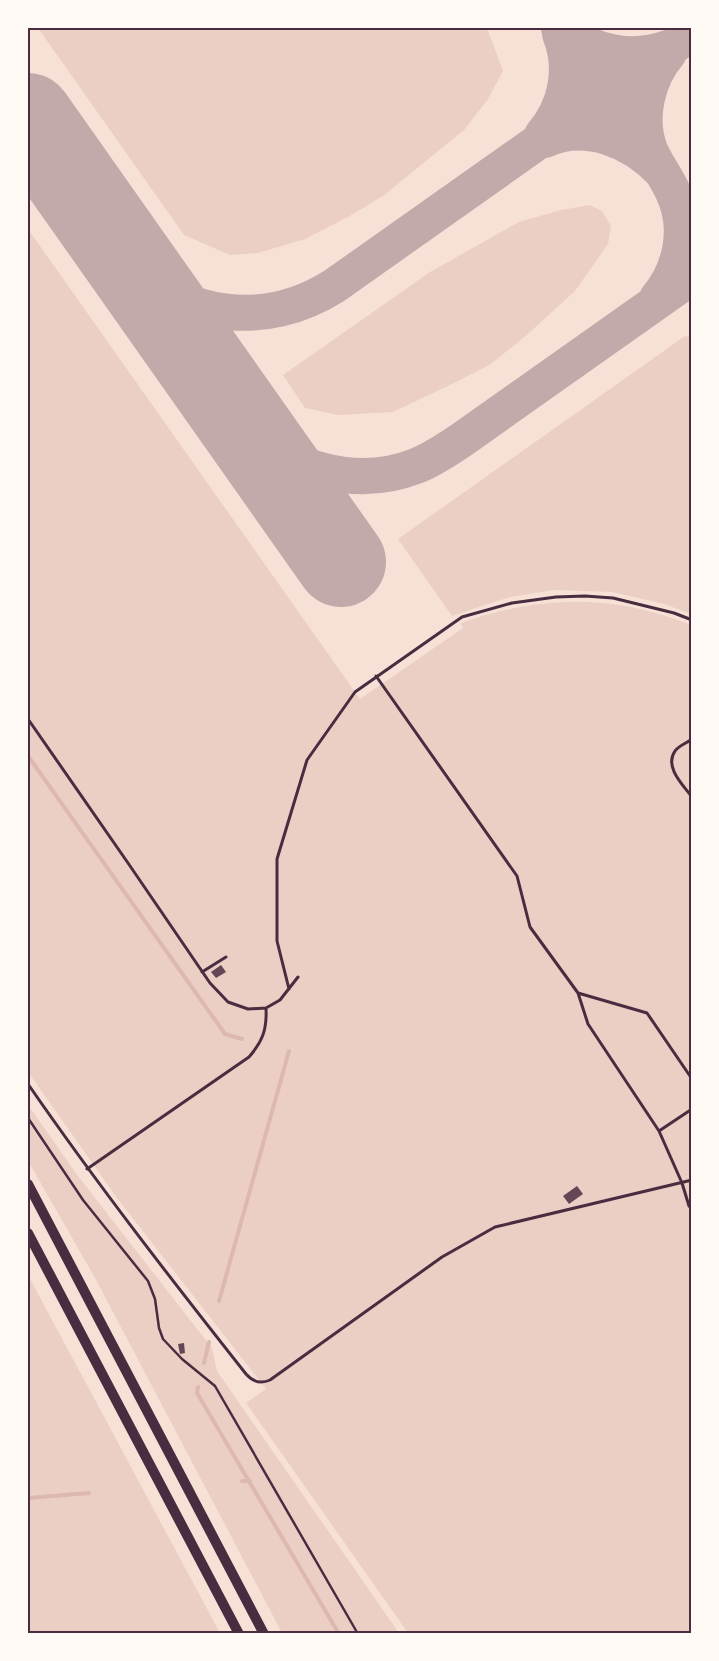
<svg xmlns="http://www.w3.org/2000/svg" width="719" height="1661" font-family="Merriweather,serif">
  <rect width="100%" height="100%" fill="#f7e1d7"/>
  <path fill="#ebcfc5" d="M 38,28 L 487,28 L 503,71 L 488,99 L 464,130 L 383,196 L 348,217 L 305,239 L 258,253 L 230,255 L 184,235 Z
    M 590,205 L 602,211 L 611,226 L 608,244 L 575,291 L 529,333 L 491,364 L 454,383 L 393,412 L 338,415 L 305,408 L 283,375 L 430,272 L 519,222 L 561,210 Z
    M 28,229 L 360,699 L 463,628 L 461,623 C 539,595 615,594 691,625 L 691,1633 L 408,1633 L 246,1403 L 266,1389 L 117,1198 L 28,1072 Z
    M 685,336 L 692,337 L 691,614 L 664,604 L 612,592 L 554,590 L 510,597 L 452,616 L 398,539 Z
    M 28,1105 L 78,1176 L 212,1348 L 217,1371 L 399,1633 L 282,1633 L 95,1278 L 28,1161 Z
    M 28,1275 L 220,1633 L 28,1633 Z"/>
  <g fill="none" stroke-linecap="round" stroke-linejoin="round">
    <path stroke="#dcb8b0" stroke-width="4" d="M 28,756 L 225,1034 L 242,1039
      M 219,1301 L 289,1051
      M 204,1363 L 209,1342
      M 198,1387 L 197,1393 L 339,1634
      M 242,1481 L 250,1481
      M 28,1498 L 89,1493"/>
    <path stroke="#c3aaaa" stroke-width="36" d="M 559,28 L 621,114
      M 564,29 C 593,53 632,61 668,48
      M 542,135 C 566,107 574,69 560,34
      M 545,140 C 586,121 632,141 661,171
      M 128,261 C 184,320 266,329 334,286 L 692,33
      M 657,298 C 682,268 690,226 672,190 C 666,177 656,164 650,150 C 638,119 647,78 669,53
      M 241,421 C 284,469 355,490 416,466 C 432,460 446,450 460,441 L 692,277"/>
    <path stroke="#c3aaaa" stroke-width="90" d="M 28,118 L 341,562"/>
  </g>
  <path fill="#644757" d="M 221,965 L 226,972 L 216,978 L 211,972 Z
    M 577,1186 L 583,1194 L 569,1204 L 563,1196 Z
    M 184,1343 L 185,1353 L 180,1354 L 178,1344 Z"/>
  <g fill="none" stroke-linecap="round" stroke-linejoin="round">
    <path stroke="#4a2c40" stroke-width="2.5" d="M 28,1118 L 83,1200 L 148,1281 L 155,1299 L 159,1328 L 163,1339 L 182,1359 L 215,1386 L 358,1634"/>
    <path stroke="#4a2c40" stroke-width="3" d="M 376,676 L 517,876 L 530,927 L 578,993 L 647,1013 L 692,1079
      M 28,719 L 128,863 L 210,983 L 228,1002 L 248,1009 L 266,1008 L 280,1000 L 298,977
      M 692,739 C 687,743 678,746 675,751 C 664,767 683,785 692,797
      M 202,972 L 226,957
      M 289,989 L 277,941 L 277,859 L 307,760 L 355,692 L 462,617 L 512,603 L 556,597 L 585,596 L 613,598 L 674,613 L 692,620
      M 578,993 L 588,1024 L 659,1131 L 682,1183 L 689,1206 L 692,1209
      M 28,1084 C 97,1184 171,1279 246,1374 C 253,1382 261,1384 270,1380 L 442,1257 L 495,1227 L 692,1180
      M 659,1131 L 692,1109
      M 87,1169 L 249,1057 C 263,1041 267,1029 266,1008"/>
    <path stroke="#4a2c40" stroke-width="10" d="M 28,1184 L 264,1634
      M 28,1233 L 239,1634"/>
  </g>
  <rect width="719" height="1661" fill="none" stroke="#fffaf5" stroke-width="58"/>
  <rect x="29" y="29" width="661" height="1603" fill="none" stroke="#4a2c40" stroke-width="2"/>
</svg>
